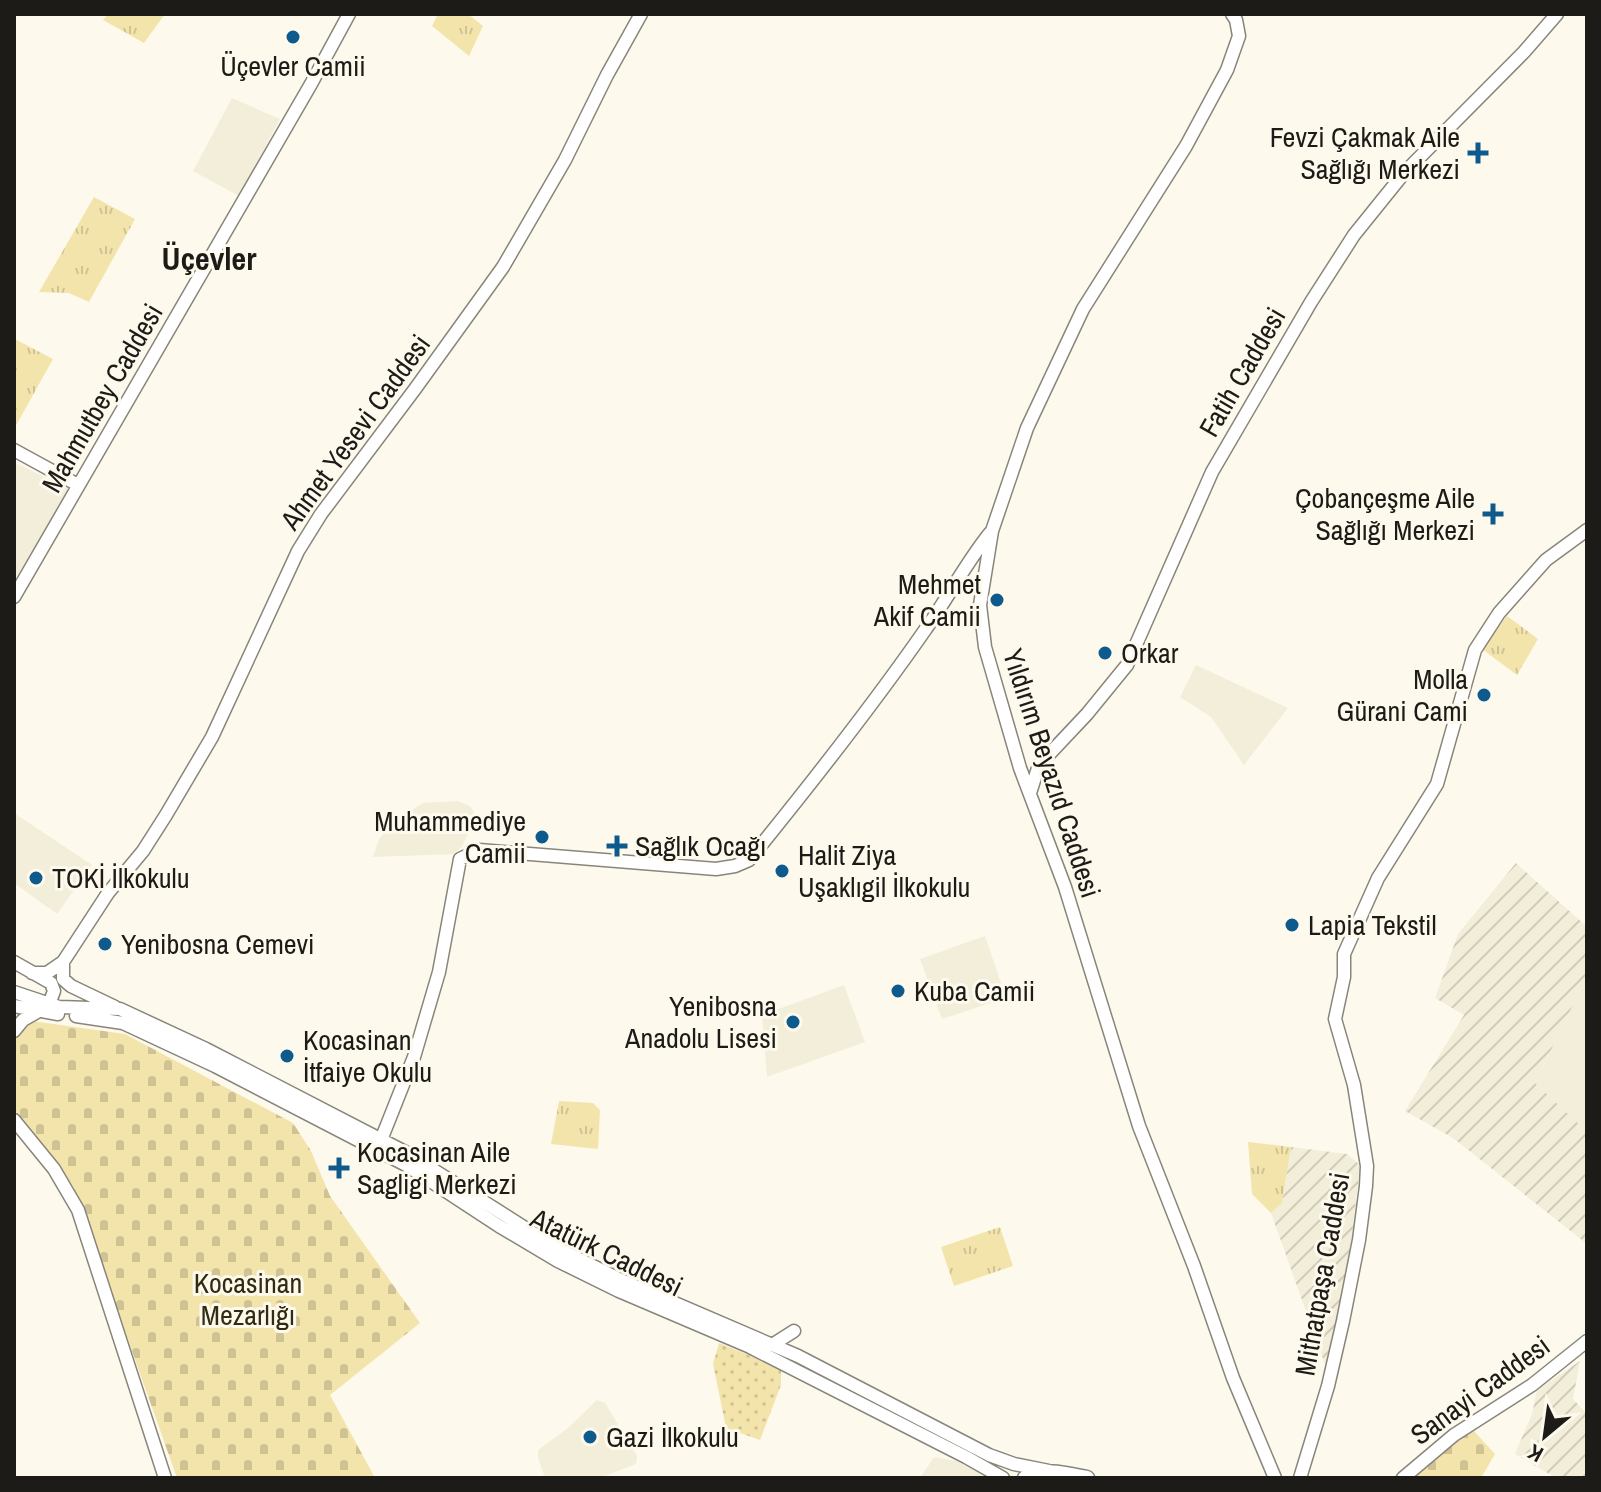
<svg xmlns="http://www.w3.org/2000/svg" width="1601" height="1492" font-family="'Archivo Narrow',sans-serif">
  <defs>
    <pattern id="industrial-furrows" width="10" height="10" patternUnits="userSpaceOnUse" patternTransform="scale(2)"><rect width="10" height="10" fill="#f3eeda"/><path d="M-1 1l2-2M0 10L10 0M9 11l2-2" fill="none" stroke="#d0ccba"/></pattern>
    <pattern id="grass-dots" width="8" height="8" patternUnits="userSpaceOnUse" patternTransform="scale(2)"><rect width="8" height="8" fill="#f3e4ac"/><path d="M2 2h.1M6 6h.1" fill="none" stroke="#d0c393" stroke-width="1.8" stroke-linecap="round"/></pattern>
    <pattern id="cemetery-stones" width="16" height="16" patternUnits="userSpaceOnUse" patternTransform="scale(2)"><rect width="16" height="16" fill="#f3e4ac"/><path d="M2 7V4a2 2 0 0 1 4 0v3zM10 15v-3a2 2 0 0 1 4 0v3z" fill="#d0c393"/></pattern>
    <pattern id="park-tufts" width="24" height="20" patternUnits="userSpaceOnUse" patternTransform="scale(2)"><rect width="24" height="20" fill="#f3e4ac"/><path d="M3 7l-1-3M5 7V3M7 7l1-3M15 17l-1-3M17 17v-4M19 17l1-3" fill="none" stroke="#d0c393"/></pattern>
  </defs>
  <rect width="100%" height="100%" fill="#fdfaed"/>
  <path fill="#f3eeda" d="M 232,98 L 280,119 L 239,196 L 193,171 Z
    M 14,462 L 69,489 L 14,581 Z
    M 1196,665 L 1288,708 L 1244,765 L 1211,717 L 1180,697 Z
    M 457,801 L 470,806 L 476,816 L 462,847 L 453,854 L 373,857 L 379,839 L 394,822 L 423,803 Z
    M 14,813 L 92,865 L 57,914 L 14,883 Z
    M 985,936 L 1006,998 L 942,1019 L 920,959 Z
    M 1587,976 L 1587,1123 L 1584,1130 L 1535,1083 Z
    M 844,985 L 865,1042 L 767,1077 L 762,1015 Z
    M 597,1400 L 605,1403 L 637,1456 L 636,1464 L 600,1478 L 545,1478 L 538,1457 L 538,1450 L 568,1428 Z
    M 934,1457 L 956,1461 L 980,1473 L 983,1478 L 920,1478 Z"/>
  <path fill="url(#industrial-furrows)" d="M 1516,863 L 1587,927 L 1587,976 L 1535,1083 L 1584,1129 L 1587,1123 L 1587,1244 L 1453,1138 L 1405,1111 L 1464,1015 L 1435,998 L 1458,934 Z
    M 1291,1147 L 1347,1154 L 1360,1165 L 1351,1244 L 1327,1370 L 1271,1213 L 1282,1203 Z
    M 1580,1361 L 1573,1399 L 1587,1414 L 1587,1478 L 1556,1478 L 1515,1454 L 1532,1414 L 1537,1390 Z"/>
  <path fill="url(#grass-dots)" d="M 719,1343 L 781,1368 L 781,1385 L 760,1440 L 726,1428 L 713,1364 Z"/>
  <path fill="url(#cemetery-stones)" d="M 32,1021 L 125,1034 L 293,1123 L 311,1151 L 330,1196 L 420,1323 L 330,1395 L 375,1478 L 177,1478 L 74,1187 L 14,1109 L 14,1041 Z
    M 1472,1429 L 1495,1454 L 1481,1478 L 1413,1478 L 1450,1444 Z"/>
  <path fill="url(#park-tufts)" d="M 108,14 L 165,14 L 144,43 L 103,20 Z
    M 438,14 L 468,14 L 483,26 L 469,56 L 432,26 Z
    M 94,197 L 135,219 L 89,302 L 69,293 L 39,292 Z
    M 15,339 L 53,359 L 14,429 L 14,341 Z
    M 1507,616 L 1538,639 L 1517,675 L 1482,649 Z
    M 559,1101 L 593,1103 L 600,1110 L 598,1149 L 551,1144 Z
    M 1248,1142 L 1291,1147 L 1282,1203 L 1271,1213 L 1252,1194 Z
    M 1000,1227 L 1013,1266 L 954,1286 L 941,1247 Z"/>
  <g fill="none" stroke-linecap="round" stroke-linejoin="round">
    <defs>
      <path id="secondary" d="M 1232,14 L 1236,20 L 1239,36 L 1227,70 L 1186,146 L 1083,309 L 1027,428 L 992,531 L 980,605 L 985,647 L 1020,768 L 1065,887 L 1139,1126 L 1194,1266 L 1233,1378 L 1275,1478
        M 14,450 L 78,485
        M 14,597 L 311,84 L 349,14
        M 1030,793 L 1039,765 L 1087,714 L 1127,665 L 1212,472 L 1311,302 L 1354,235 L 1404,173 L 1524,52 L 1557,14
        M 14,962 L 51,983 L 54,991 L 51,999 L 45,1004
        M 63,962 L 63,979 L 71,986 L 115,1007
        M 32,973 L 47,973 L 63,962 L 108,893 L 143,851 L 166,815 L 212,737 L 298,551 L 321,514 L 415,389 L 503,267 L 565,160 L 607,75 L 641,14
        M 14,992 L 59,1007 L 120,1009 L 206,1049 L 407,1153 L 555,1247 L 621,1280 L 798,1356 L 989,1455 L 1014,1464 L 1049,1471
        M 14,1006 L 58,1014
        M 76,1016 L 123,1023 L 215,1066 L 406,1165 L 499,1226 L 558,1261 L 619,1291 L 748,1346 L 966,1457 L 1003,1478
        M 14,1031 L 23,1020 L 37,1012
        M 14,1120 L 54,1169 L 78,1210 L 165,1478
        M 381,1140 L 414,1057 L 439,972 L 460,859 L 479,850 L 716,869 L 735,866 L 749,860 C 810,785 870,709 925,630 C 948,598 965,564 990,533
        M 772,1345 L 794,1331
        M 1300,1478 L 1328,1386 L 1343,1321 L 1359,1240 L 1366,1186 L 1367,1166 L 1354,1085 L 1335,1019 L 1344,977 L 1344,954 L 1378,878 L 1437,784 L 1475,650 L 1499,613 L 1546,560 L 1587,530
        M 1403,1478 L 1454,1435 L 1532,1385 L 1587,1341"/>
      <path id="primary" d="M 1025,1478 C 1046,1468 1066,1474 1087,1478"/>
    </defs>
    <use href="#secondary" stroke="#88857a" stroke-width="15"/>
    <use href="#primary" stroke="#88857a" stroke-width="17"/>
    <use href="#secondary" stroke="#fff" stroke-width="12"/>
    <use href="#primary" stroke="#fff" stroke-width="14"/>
  </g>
  <g fill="#0e5a8d" stroke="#fdfaed" stroke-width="3">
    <circle cx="293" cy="37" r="8"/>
    <path d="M1474 141h8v8h8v8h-8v8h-8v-8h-8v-8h8z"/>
    <path d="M1489 502h8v8h8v8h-8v8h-8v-8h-8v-8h8z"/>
    <circle cx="997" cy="600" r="8"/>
    <circle cx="1105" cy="653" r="8"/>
    <circle cx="1484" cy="695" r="8"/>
    <circle cx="542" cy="837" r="8"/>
    <path d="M613 834h8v8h8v8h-8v8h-8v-8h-8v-8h8z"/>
    <circle cx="782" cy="871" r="8"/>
    <circle cx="36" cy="878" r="8"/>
    <circle cx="1292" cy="925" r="8"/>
    <circle cx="105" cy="944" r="8"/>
    <circle cx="898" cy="991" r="8"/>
    <circle cx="793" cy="1022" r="8"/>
    <circle cx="287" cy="1056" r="8"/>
    <path d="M335 1156h8v8h8v8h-8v8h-8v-8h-8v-8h8z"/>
    <circle cx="590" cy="1437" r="8"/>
  </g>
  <g text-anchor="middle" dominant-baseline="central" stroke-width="6" stroke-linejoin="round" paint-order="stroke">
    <g font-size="28" fill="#1d1b17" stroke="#fdfaed" text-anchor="start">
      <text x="293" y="66" text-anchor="middle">Üçevler Camii</text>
      <text x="1460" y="137" text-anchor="end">Fevzi Çakmak Aile<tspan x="1460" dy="32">Sağlığı Merkezi</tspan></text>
      <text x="1475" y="498" text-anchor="end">Çobançeşme Aile<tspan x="1475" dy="32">Sağlığı Merkezi</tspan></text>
      <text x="981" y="584" text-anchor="end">Mehmet<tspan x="981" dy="32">Akif Camii</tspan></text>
      <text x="1121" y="653">Orkar</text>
      <text x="1468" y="679" text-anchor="end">Molla<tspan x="1468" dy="32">Gürani Cami</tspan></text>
      <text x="526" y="821" text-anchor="end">Muhammediye<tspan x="526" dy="32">Camii</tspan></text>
      <text x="635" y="846">Sağlık Ocağı</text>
      <text x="798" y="855">Halit Ziya<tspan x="798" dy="32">Uşaklıgil İlkokulu</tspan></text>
      <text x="52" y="878">TOKİ İlkokulu</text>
      <text x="1308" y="925">Lapia Tekstil</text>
      <text x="121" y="944">Yenibosna Cemevi</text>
      <text x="914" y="991">Kuba Camii</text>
      <text x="777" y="1006" text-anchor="end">Yenibosna<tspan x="777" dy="32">Anadolu Lisesi</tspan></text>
      <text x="303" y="1040">Kocasinan<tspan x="303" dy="32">İtfaiye Okulu</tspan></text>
      <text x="357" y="1152">Kocasinan Aile<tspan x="357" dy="32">Sagligi Merkezi</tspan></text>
      <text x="606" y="1437">Gazi İlkokulu</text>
    </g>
    <g font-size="28" fill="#1d1b17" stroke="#fdfaed">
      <text transform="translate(1242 372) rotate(-60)">Fatih Caddesi</text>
      <text transform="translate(102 398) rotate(-60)">Mahmutbey Caddesi</text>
      <text transform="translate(355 432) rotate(-54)">Ahmet Yesevi Caddesi</text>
      <text transform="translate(1052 773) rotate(72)">Yıldırım Beyazıd Caddesi</text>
      <text transform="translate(607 1252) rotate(26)">Atatürk Caddesi</text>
      <text transform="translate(1322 1274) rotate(-80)">Mithatpaşa Caddesi</text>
      <text transform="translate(1480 1390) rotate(-36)">Sanayi Caddesi</text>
    </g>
    <g font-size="28" fill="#312b11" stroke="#fdfaed">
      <text x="248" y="1283">Kocasinan<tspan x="248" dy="32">Mezarlığı</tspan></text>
    </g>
    <g font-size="32" font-weight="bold" fill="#1d1b17" stroke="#fdfaed">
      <text x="209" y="258">Üçevler</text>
    </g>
  </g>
  <rect width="1601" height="1492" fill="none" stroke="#1d1b17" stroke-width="32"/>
  <g transform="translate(1545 1436) rotate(209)" stroke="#fdfaed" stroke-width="6" paint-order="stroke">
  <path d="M0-6L14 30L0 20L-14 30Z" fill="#1d1b17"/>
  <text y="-12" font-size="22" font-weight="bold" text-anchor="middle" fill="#1d1b17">K</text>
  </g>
</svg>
